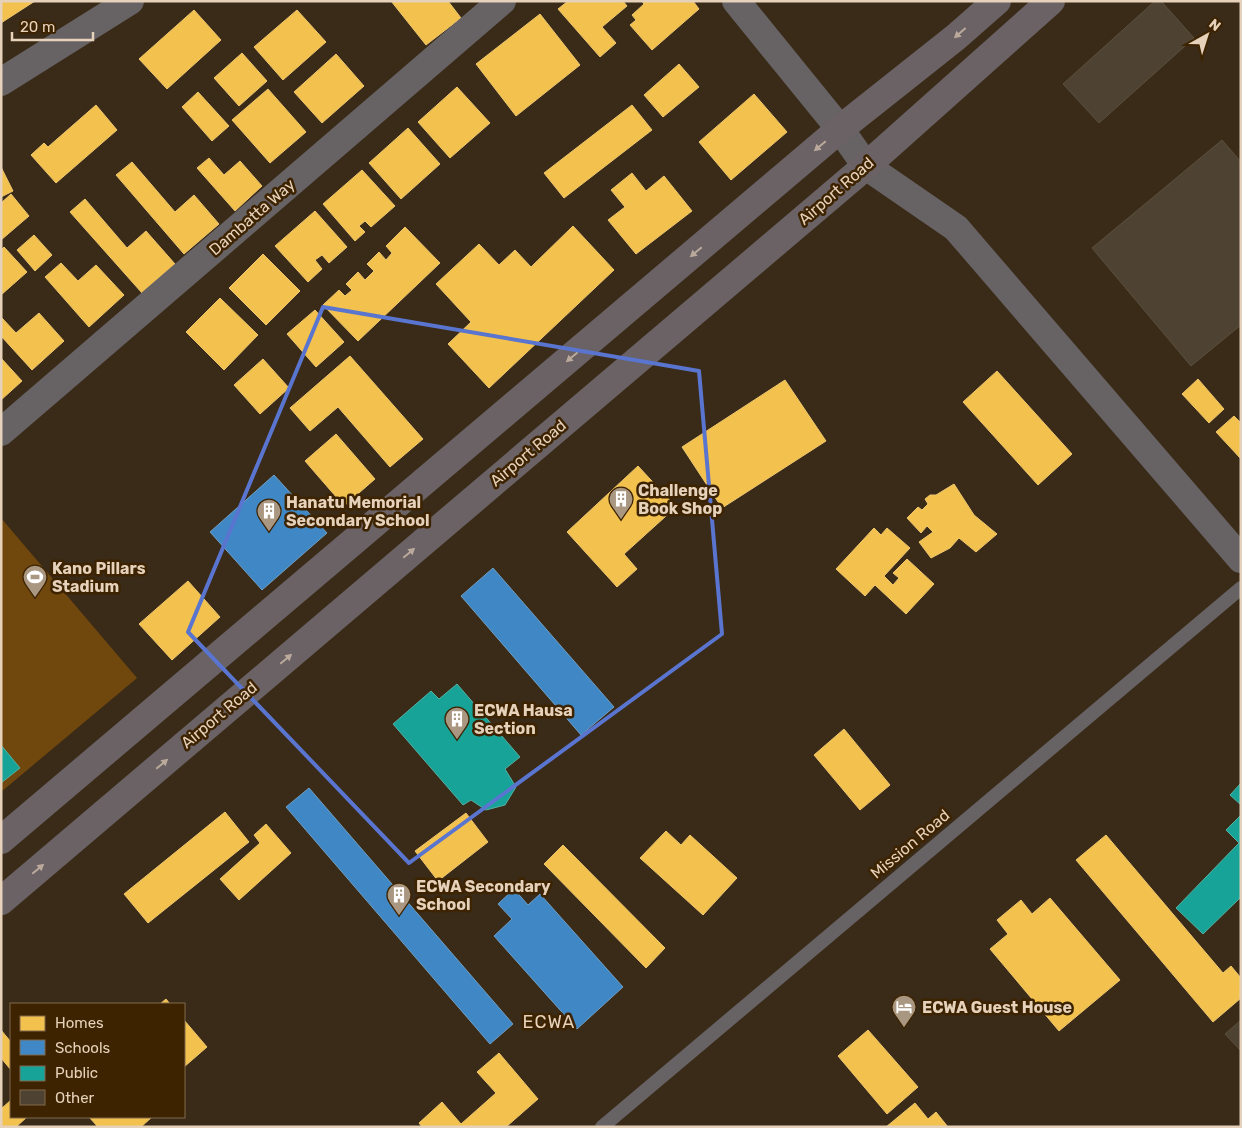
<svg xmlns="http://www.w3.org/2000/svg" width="1242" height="1128" font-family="Rubik,sans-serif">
  <rect width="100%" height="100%" fill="#3a2b18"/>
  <path fill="#70470d" d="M 1,518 L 137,678 L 1,792 Z"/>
  <path fill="#f2c14e" stroke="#eec66e" d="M 1,1 L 35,1 L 1,23 Z
    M 391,1 L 448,1 L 461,18 L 426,45 Z
    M 568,1 L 623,1 L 627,6 L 602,27 L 616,43 L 600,57 L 558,9 Z
    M 642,1 L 693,1 L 699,9 L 652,50 L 630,25 L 636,20 L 632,15 L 644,4 Z
    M 194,10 L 221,40 L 167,89 L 139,59 Z
    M 297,10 L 326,42 L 283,80 L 254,47 Z
    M 540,14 L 580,65 L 516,116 L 476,64 Z
    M 242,53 L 267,81 L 239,106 L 214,78 Z
    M 336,54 L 364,86 L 322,123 L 294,92 Z
    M 679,64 L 699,87 L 663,117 L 644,95 Z
    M 457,87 L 490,123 L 450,158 L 418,122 Z
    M 268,89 L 306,132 L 270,163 L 232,120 Z
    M 198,92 L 229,126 L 212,141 L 182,107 Z
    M 754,94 L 787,132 L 731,180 L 699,142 Z
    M 96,105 L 117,130 L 56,183 L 31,155 L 44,143 L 48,147 Z
    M 632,105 L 652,130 L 564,198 L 544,173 Z
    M 408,128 L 440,164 L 401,199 L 369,163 Z
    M 209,158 L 224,175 L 240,161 L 262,186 L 235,211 L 197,168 Z
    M 132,162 L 175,212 L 194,195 L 219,224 L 184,254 L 116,175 Z
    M 1,167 L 13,191 L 1,197 Z
    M 362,170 L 395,206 L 371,227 L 365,221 L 359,226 L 365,232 L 355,241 L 323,204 Z
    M 632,173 L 646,191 L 664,176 L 692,211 L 636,254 L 608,220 L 625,207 L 611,190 Z
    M 11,194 L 29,216 L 1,240 L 1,203 Z
    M 85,199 L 127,248 L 146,231 L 175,264 L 142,293 L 70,212 Z
    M 315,211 L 347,247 L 329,263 L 322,255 L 315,260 L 322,269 L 308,282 L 275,246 Z
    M 573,226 L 614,270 L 489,388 L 448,344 L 471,322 L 436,284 L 479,244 L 499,265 L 515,250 L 531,267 Z
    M 405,227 L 440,263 L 358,341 L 323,305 L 339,290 L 345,296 L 352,290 L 346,284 L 358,272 L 365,280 L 374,271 L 367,264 L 379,252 L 386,260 L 392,253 L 386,246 Z
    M 34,235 L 52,255 L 35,271 L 17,250 Z
    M 4,247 L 27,272 L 1,295 L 1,250 Z
    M 263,254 L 300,291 L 266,325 L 229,288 Z
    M 61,263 L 78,281 L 96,265 L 124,295 L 89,327 L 45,277 Z
    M 220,298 L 258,335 L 224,370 L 186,332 Z
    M 315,310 L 344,342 L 316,367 L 287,334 Z
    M 39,313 L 64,341 L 32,370 L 1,336 L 1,317 L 16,333 Z
    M 350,356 L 423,439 L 390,467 L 338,407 L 310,431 L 290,408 Z
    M 1,358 L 22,381 L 1,400 Z
    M 263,359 L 289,388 L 260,414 L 234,385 Z
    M 997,371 L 1072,454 L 1038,485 L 963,402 Z
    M 1198,379 L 1224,409 L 1209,423 L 1182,394 Z
    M 785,380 L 826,441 L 722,508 L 682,447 Z
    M 1234,416 L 1241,423 L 1241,459 L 1216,432 Z
    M 336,434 L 375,479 L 344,506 L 305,461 Z
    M 638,466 L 676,507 L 624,554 L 637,569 L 617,587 L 567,532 Z
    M 954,484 L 974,515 L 997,534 L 976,552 L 959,538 L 950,548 L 931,558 L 919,542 L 933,532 L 927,526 L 921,533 L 907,518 L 918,507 L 922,510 L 928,504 L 925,499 L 930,495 L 936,495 Z
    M 874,528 L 881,535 L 887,528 L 910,548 L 884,576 L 893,585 L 899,578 L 893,573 L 907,559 L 934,584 L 906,614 L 875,585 L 865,596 L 836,569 Z
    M 188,581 L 220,617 L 172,660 L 139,624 Z
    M 844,729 L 890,785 L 860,810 L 814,755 Z
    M 225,812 L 249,842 L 148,923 L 124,894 Z
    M 466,813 L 488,842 L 438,881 L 415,851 Z
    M 266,824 L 291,853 L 239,900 L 220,879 L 260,843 L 254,835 Z
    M 666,831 L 681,845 L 690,835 L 737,878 L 703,915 L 640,858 Z
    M 1106,835 L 1223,973 L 1231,966 L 1241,978 L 1241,998 L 1213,1022 L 1076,860 Z
    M 563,845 L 665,948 L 646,968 L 544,864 Z
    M 1050,898 L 1120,980 L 1059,1031 L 990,949 L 1008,934 L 997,920 L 1021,900 L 1032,914 Z
    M 166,999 L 170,1004 L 160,1004 Z
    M 184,1020 L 207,1047 L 184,1067 Z
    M 1,1030 L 11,1042 L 11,1070 L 1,1058 Z
    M 868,1030 L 918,1087 L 887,1114 L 838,1056 Z
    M 499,1053 L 538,1099 L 506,1127 L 422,1127 L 419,1123 L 442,1102 L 461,1124 L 496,1093 L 477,1072 Z
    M 11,1100 L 11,1117 L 27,1117 L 16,1127 L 1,1127 L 1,1109 Z
    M 915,1103 L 928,1119 L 936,1112 L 948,1127 L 886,1127 Z
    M 89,1117 L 152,1117 L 141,1127 L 98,1127 Z"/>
  <path fill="#3f88c5" stroke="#719ec2" d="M 274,475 L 327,533 L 262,590 L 210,532 Z
    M 493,568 L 614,707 L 581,735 L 461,596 Z
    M 309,788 L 513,1024 L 490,1044 L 286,807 Z
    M 514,889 L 528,905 L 540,894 L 623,987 L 577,1029 L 494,936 L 512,919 L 498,904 Z"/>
  <path fill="#17a398" stroke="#55b1a2" d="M 457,684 L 520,757 L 505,769 L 516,787 L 505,805 L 486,810 L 471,800 L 463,805 L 393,724 L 431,691 L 439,699 Z
    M 1,745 L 20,768 L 1,783 Z
    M 1241,783 L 1241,805 L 1230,795 Z
    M 1241,815 L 1241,897 L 1203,934 L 1176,908 L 1239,843 L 1226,830 Z"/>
  <path fill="#4e4332" stroke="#5b503c" d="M 1155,1 L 1161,1 L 1194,38 L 1099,123 L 1063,84 Z
    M 1222,140 L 1241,162 L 1241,325 L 1191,366 L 1092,248 Z
    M 1241,1020 L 1241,1051 L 1225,1034 Z"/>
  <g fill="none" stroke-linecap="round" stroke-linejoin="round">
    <path stroke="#676264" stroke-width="14" d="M 602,1127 L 1241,588"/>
    <path stroke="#676264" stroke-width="28" d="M 736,1 L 840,129 L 866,166 L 956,228 L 1241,559
      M 1,82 L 130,1
      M 1,432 L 502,1"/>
    <path stroke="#6a6264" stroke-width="28" d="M 1,840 L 840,129 L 956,37 L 997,1
      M 1,901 L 866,166 L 1051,1"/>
  </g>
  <defs><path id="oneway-solid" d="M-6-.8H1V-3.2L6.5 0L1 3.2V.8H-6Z" transform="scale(1.25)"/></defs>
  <g fill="#bbaa9c">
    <use href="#oneway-solid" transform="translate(960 33) rotate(139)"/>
    <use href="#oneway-solid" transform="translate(820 146) rotate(140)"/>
    <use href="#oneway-solid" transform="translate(696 252) rotate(140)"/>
    <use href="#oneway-solid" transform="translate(572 357) rotate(140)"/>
    <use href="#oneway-solid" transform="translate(409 553) rotate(-40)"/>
    <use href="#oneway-solid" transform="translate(286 659) rotate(-40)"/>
    <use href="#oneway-solid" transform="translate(162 764) rotate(-40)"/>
    <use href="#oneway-solid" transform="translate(38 869) rotate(-40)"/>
  </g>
  <path fill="none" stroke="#5975cf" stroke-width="4" stroke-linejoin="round" d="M 323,307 L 699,371 L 722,634 L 409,863 L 188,632 Z"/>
  <defs>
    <symbol id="building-pin" viewBox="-11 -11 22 30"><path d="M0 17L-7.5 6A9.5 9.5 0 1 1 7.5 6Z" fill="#aa9781" stroke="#3d2300"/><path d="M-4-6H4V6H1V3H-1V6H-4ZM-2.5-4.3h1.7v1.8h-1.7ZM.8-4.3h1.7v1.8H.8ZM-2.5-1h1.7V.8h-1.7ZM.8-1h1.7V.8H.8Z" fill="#fff"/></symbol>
    <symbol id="stadium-pin" viewBox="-11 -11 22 30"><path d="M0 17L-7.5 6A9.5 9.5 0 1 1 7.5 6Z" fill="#aa9781" stroke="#3d2300"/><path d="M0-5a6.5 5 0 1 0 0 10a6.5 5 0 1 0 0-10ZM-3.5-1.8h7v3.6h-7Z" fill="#fff"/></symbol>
    <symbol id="hotel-pin" viewBox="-11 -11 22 30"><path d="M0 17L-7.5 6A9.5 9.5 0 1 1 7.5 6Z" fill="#aa9781" stroke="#3d2300"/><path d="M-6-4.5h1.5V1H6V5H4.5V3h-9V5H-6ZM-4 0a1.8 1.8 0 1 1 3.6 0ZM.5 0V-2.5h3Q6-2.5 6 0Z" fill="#fff"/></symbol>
  </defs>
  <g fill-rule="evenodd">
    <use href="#building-pin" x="607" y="485" width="28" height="38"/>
    <use href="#building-pin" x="255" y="497" width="28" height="38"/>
    <use href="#stadium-pin" x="21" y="563" width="28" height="38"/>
    <use href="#building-pin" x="443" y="705" width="28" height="38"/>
    <use href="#building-pin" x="385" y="881" width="28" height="38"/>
    <use href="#hotel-pin" x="890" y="993" width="28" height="38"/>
  </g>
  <g text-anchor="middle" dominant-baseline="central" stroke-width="5" stroke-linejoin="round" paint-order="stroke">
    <g font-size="16" fill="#e6d1ba" stroke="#3d2300">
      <text transform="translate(836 191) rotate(-41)">Airport Road</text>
      <text transform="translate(252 217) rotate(-41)">Dambatta Way</text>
      <text transform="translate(528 453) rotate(-40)">Airport Road</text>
      <text transform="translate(219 715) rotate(-40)">Airport Road</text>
      <text transform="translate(910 844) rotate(-40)">Mission Road</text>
    </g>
    <g font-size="16" font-weight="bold" fill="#e6d1ba" stroke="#3d2300" text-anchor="start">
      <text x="638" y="490">Challenge<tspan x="638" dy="18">Book Shop</tspan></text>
      <text x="286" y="502">Hanatu Memorial<tspan x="286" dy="18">Secondary School</tspan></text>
      <text x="52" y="568">Kano Pillars<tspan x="52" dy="18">Stadium</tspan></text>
      <text x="474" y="710">ECWA Hausa<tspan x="474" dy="18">Section</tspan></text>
      <text x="416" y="886">ECWA Secondary<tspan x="416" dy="18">School</tspan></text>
      <text x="922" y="1007">ECWA Guest House</text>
    </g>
    <g font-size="18" letter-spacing="1" fill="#e6d1ba" stroke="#3d2300">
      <text x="549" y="1022">ECWA</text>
    </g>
  </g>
  <rect width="1242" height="1128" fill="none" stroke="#e6d1ba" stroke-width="5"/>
  <rect x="10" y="1003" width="175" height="115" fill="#3d2300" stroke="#81694a"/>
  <rect x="20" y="1016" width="25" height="15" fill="#f2c14e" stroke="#81694a"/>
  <text x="55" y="1028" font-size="15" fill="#e6d1ba">Homes</text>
  <rect x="20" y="1040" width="25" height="15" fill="#3f88c5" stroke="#81694a"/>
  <text x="55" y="1053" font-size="15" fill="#e6d1ba">Schools</text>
  <rect x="20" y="1066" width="25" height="15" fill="#17a398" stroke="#81694a"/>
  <text x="55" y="1078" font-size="15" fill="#e6d1ba">Public</text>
  <rect x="20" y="1090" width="25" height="15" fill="#4e4332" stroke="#81694a"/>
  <text x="55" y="1103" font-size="15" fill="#e6d1ba">Other</text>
  <g transform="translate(1207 35) rotate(39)" stroke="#3d2300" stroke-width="4" paint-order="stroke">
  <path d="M0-4L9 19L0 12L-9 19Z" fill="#e6d1ba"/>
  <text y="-8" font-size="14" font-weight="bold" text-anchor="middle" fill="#e6d1ba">N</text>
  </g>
  <path d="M12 32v8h81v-8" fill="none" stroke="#e6d1ba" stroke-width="2.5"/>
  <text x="20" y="32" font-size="15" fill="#e6d1ba" stroke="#3d2300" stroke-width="4" paint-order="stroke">20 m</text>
</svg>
